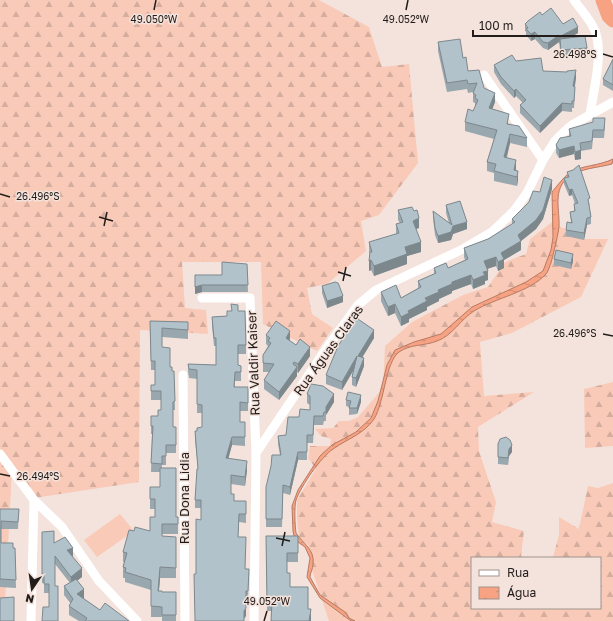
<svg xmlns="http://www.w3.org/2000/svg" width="613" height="621" font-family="'Golos Text',sans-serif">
  <defs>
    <pattern id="forest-firs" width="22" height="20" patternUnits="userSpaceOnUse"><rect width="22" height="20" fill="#f9cab8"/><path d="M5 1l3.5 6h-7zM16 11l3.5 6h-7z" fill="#d5ad9e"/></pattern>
    <pattern id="water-ripples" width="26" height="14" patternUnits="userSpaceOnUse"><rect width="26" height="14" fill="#f7a282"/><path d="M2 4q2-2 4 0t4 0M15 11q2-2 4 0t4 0" fill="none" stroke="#d38b70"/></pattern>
  </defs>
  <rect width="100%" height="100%" fill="#f4e3dc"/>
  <path fill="#f9cab8" d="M 120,514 L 134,531 L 97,557 L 84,540 Z"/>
  <path fill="url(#forest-firs)" d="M 0,0 L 319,0 L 369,27 L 382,67 L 409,64 L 418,163 L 379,215 L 361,221 L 366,251 L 327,284 L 307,288 L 312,314 L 333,328 L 317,351 L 263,324 L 261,262 L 182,262 L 185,308 L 206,310 L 208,334 L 140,330 L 139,482 L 34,498 L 12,470 L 4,621 L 0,621 Z
    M 552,222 L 583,239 L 608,239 L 581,297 L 512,333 L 480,342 L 484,396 L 534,392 L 478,427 L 479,451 L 496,502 L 492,522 L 524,531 L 521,556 L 524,558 L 472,558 L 472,608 L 600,608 L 600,558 L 551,558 L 553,557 L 559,535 L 559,517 L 579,529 L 588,486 L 598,488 L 613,483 L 613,621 L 329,621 L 312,570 L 313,555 L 308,545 L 299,538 L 297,518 L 297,500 L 316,469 L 308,458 L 310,446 L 330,446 L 331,439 L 321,436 L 315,429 L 333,428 L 339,421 L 349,421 L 358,417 L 383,388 L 385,346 L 412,322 L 463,295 L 488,287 L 505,262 L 526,254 L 530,239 Z
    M 613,382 L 613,446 L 585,448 L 584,389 Z"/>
  <path fill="url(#water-ripples)" stroke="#b77a63" d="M 613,159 L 612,164 C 597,168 581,168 569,177 C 552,189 560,210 559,227 C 557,240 554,251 551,263 C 549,267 549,270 546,274 C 530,292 495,298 474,311 C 461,319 452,336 437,341 C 425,346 410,344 399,352 C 385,363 385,401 374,419 C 364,434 347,439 333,449 C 321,457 301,486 296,500 C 294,507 295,526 296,533 C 303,544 315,549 313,564 C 313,569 310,573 310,577 L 320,595 L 345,612 L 349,618 L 355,621 L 351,621 L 320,598 L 307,577 L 310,558 L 305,547 L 298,542 L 294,536 L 293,531 L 292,506 L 298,490 L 320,456 L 332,445 L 356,432 L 371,418 L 378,401 L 387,365 L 395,350 L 414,342 L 441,334 L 472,307 L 526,282 L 543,271 L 551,250 L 553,237 L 552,192 C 557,186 563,178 569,173 C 582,165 599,166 613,159 Z"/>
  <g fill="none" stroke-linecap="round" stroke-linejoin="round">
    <path stroke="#f7a282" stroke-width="15" d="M 603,0 L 609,16 L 613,20"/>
    <path stroke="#fff" stroke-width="9" d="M 574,0 C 581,10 591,20 595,31 C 604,53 593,92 590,115
      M 484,75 L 543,160
      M 202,298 L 250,298 L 256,453
      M 183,375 L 185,621
      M 0,454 L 34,500 L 62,527 L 99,581 L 137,621
      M 31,621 L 34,500
      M 254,621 L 256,453 L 326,349 L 358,305 L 376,290 L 463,249 L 492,232 L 514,211 L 527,193 L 543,160 L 555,141 L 564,132 L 572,125 L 613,102"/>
  </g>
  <path fill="#99a7ae" d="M 542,15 L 563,24 L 578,33 L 571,37 L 587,48 L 587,55 L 561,57 L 559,42 L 548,50 L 543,48 L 535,39 L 531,41 L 526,35 L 526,32 L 525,31 L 525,24 Z
    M 438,42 L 463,58 L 468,71 L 484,88 L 495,102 L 492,109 L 509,124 L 527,138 L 527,147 L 510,143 L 507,158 L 516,170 L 518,180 L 517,186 L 494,181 L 494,173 L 487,171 L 487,162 L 494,139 L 465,131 L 465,122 L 473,111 L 475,107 L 475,103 L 473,102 L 473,92 L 468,93 L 467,89 L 447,92 L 438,51 Z
    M 613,59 L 613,91 L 603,85 L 603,79 Z
    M 516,61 L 543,71 L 576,78 L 575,87 L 575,94 L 574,108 L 572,108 L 572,112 L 562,111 L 540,133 L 520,113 L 520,105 L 523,103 L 516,96 L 514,98 L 501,84 L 494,72 L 494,65 Z
    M 605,126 L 604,138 L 593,138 L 592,149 L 581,151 L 581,159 L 575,160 L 574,154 L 559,158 L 556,153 L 556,145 L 569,136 L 569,129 Z
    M 567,172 L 590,205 L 589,205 L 591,217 L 591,224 L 587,225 L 584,240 L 566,236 L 566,230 L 571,222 L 570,212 L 574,211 L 574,204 L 575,204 L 572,195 L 569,196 L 564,184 L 564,178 L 567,177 Z
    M 552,189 L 543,219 L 536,229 L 521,241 L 521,250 L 504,260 L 504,268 L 498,271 L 496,266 L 487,269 L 488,280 L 485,281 L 485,284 L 473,289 L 471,284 L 452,291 L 452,293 L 439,299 L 439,301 L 427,307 L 427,310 L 409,319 L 409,322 L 401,326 L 395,313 L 388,316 L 381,301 L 381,292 L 401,298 L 418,288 L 418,281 L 434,274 L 434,268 L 448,268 L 465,260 L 464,257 L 464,248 L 488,239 L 512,224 L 512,219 L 540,192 Z
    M 446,205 L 467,229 L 453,234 L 451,240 L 438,243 L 435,235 L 433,218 L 433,211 L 449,223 L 446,213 Z
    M 398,210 L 414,211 L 419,228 L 416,229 L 421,252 L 407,256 L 407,264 L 374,276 L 371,270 L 369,271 L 370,254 L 369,252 L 369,242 L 396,234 L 396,224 L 400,223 L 398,220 Z
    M 554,259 L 573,261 L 571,269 L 554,265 Z
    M 247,264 L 248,292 L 202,292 L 195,294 L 195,275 L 222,275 Z
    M 322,286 L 343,302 L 327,308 L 322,293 Z
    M 238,311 L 246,345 L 246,354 L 238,354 L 238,365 L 241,366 L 241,381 L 235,381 L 235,387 L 248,403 L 248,411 L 240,411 L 240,422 L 245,422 L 245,446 L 232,445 L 228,459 L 247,470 L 245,486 L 231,484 L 231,494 L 234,501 L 246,501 L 246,523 L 239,522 L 238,537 L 245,569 L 249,569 L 248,600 L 246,600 L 246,616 L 196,574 L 201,520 L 201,508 L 195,508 L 195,500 L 198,469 L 195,440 L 195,431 L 197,431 L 202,427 L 202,413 L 197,413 L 197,379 L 189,378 L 188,372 L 188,364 L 216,365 L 216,346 L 214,346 L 212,326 L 212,317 L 227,316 Z
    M 150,321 L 188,322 L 188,339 L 162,337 L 162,347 L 170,367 L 172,371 L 174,371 L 175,410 L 173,410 L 173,427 L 176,445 L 176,453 L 166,453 L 166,465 L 162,465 L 162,468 L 176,517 L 178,517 L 178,534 L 162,534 L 162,536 L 176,537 L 176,578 L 160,578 L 159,591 L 162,592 L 176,592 L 176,621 L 162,621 L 162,617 L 151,617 L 151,590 L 125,582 L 125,578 L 123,578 L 123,567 L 124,562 L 123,562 L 123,552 L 134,531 L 150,531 L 155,517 L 155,509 L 150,509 L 150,487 L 160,487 L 160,472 L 151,472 L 152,434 L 151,434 L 151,416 L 158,416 L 161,410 L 161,400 L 151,400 L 151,385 L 155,385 L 155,370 L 151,370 Z
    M 349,325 L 374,338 L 362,358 L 364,366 L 356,387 L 352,385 L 352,377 L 353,371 L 342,390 L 326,384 L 326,375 L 349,329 Z
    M 266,335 L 290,339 L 290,341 L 310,356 L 298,373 L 297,372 L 297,376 L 279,400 L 264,389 L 264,380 L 269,372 L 263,372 L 263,355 L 268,346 L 266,344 Z
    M 307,394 L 334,402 L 326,415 L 326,421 L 324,421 L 323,425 L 314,425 L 313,443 L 307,443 L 307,460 L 298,460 L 290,495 L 283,493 L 282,527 L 266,527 L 266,487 L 280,455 L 278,444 L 278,436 L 286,435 L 299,417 L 310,410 L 310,405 L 307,403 Z
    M 346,400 L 361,402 L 357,414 L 349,415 L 349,407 L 346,406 Z
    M 498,444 L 512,452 L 509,456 L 508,465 L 498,464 Z
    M 0,509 L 19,509 L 18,529 L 1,529 L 1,543 L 13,548 L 15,548 L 16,588 L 0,587 Z
    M 42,532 L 54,543 L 73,556 L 72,557 L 82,577 L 77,581 L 84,598 L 83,598 L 100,610 L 129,621 L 79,621 L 69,615 L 69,606 L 71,604 L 64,595 L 64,586 L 70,583 L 55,564 L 55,586 L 58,586 L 58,621 L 42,621 L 49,607 L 49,593 L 44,593 L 44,583 L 42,583 Z
    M 266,536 L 298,536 L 298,562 L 287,562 L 287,573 L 290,587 L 308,609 L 311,618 L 311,621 L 271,621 L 272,611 L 267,611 Z"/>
  <path fill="#7d888d" d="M 578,27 L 578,33 L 560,43 L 560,39 L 559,44 L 559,37 Z
    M 535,32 L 535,39 L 531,41 L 531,34 Z
    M 559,35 L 559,42 L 548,50 L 548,43 Z
    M 576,70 L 576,78 L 573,94 L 573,86 Z
    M 516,89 L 516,96 L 514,98 L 514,91 Z
    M 495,93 L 495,102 L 489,118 L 489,108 Z
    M 562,103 L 562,111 L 540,133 L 540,126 Z
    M 510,134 L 510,143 L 504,166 L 504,157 Z
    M 574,146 L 574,154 L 559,158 L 559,150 Z
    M 581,150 L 581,159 L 575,160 L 575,152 Z
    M 516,160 L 516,169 L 515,177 L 514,170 Z
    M 518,171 L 518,180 L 517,186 L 517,177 Z
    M 552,180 L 552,189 L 543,219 L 536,229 L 521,241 L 521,250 L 504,260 L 504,268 L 498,271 L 498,262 L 501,253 L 518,235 Z
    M 572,189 L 572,195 L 569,196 L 569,190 Z
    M 419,218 L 419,228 L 413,230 L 413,221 Z
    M 587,218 L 587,225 L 584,240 L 584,233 Z
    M 467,222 L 467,229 L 453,234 L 451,240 L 438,243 L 438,236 L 453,226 Z
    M 421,242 L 421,252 L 407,256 L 407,264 L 374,276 L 374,266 L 405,247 Z
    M 573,254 L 573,261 L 571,269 L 571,263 Z
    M 496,257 L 496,266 L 484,270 L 484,261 Z
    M 371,260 L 371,270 L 369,271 L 369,261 Z
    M 488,271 L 488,280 L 485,281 L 485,284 L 473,289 L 473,280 L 483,272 Z
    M 471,275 L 471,284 L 452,291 L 452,293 L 439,299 L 439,301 L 427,307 L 427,310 L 409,319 L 409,322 L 401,326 L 401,317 L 408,311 L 438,290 L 452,282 Z
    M 202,285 L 202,292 L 195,294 L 195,287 Z
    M 343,296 L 343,302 L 327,308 L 327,301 Z
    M 395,304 L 395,313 L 388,316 L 388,307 Z
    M 374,330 L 374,338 L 358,364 L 358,356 Z
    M 290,331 L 290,339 L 286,347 L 286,338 Z
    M 310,347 L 310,356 L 298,373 L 298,364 Z
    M 357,356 L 357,364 L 342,390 L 342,382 Z
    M 364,358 L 364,366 L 356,387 L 356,378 Z
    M 297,367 L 297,376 L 279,400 L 279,392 Z
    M 334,394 L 334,402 L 326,415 L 326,421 L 326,407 Z
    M 361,395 L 361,402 L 357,414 L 357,408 Z
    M 232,437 L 232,445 L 226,467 L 226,458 Z
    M 512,445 L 512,452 L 509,456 L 508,465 L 509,449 Z
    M 298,452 L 298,460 L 290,495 L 290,487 Z
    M 247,461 L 247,470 L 245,486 L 245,477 Z
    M 73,548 L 73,556 L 67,559 L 67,550 Z
    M 160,567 L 160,578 L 158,601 L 158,591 Z
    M 82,568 L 82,577 L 71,585 L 71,577 Z
    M 84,589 L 84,598 L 77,603 L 77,594 Z
    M 246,608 L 246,616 L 244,619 L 244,611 Z
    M 311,609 L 311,621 L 309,621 Z"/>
  <path fill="#b2c2ca" stroke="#7d888d" d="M 551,8 L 563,24 L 573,18 L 578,27 L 559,37 L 559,35 L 548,43 L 543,42 L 535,32 L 531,34 L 526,29 L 528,28 L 525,24 L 528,21 L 540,12 L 542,15 Z
    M 585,36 L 587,48 L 561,50 L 560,39 Z
    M 460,39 L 463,58 L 466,57 L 468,71 L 479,70 L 484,88 L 495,93 L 489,108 L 509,114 L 507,124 L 519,126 L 527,138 L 510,134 L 504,157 L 516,160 L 514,170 L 518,171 L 517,177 L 494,171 L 496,164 L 487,162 L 497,130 L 465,122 L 468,109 L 473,111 L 478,100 L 475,98 L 476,95 L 473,93 L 477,83 L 468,84 L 467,80 L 447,83 L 438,42 Z
    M 512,55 L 516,61 L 541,58 L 543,71 L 567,72 L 567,71 L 576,70 L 573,86 L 575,87 L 574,101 L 572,101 L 572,104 L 562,103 L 540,126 L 520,105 L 526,100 L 516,89 L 514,91 L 501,77 L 494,65 Z
    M 613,59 L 613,85 L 603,79 Z
    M 593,118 L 605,118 L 604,130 L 593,130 L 592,141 L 580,143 L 581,150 L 575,152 L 574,146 L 559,150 L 556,145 L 560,138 L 571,136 L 569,129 L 593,122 Z
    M 579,165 L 590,198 L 588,199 L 591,217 L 587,218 L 584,233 L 566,230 L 567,222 L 572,223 L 570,212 L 575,211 L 574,204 L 578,203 L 572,189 L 569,190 L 564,178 L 569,177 L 567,172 L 573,170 Z
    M 544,177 L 552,180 L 543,210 L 536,220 L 518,235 L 521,241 L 501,253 L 504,259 L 498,262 L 496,257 L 484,261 L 488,271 L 483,272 L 485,275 L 473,280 L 471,275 L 452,282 L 452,284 L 438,290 L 439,292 L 425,298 L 427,301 L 408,311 L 409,313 L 401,317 L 395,304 L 388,307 L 381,292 L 396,285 L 401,298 L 421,287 L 418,281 L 436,273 L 434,268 L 446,263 L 448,268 L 468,259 L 464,248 L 488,239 L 515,222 L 512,219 L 529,202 L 533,191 L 540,192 Z
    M 460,201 L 467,222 L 453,226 L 451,232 L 438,236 L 435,228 L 433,211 L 452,225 L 446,205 Z
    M 412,207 L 414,211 L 417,210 L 419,218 L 413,221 L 421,242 L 405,247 L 407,254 L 374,266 L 371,260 L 369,261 L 370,252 L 372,252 L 369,242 L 399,233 L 396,224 L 403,222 L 398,210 Z
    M 556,250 L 573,254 L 571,263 L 554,259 Z
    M 222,262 L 247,264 L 248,285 L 202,285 L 195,287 L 195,275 L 222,275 Z
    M 335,282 L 338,283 L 339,285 L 343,296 L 327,301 L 322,286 Z
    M 231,304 L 238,305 L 238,311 L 245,311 L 246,345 L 238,345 L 238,365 L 241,366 L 241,372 L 235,372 L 234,387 L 248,387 L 248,403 L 240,402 L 240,422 L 245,422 L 245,437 L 232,437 L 226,458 L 247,461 L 245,477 L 231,475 L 231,494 L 234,494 L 234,501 L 246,501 L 246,514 L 239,514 L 238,537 L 246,537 L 245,569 L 249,569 L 248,591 L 246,591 L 246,608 L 244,611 L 244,621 L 195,621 L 194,574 L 196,574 L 196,519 L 201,520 L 201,500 L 195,500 L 197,469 L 198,469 L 195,431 L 197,431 L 197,428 L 202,427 L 202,405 L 197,404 L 197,370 L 189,369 L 188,364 L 216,365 L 216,338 L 214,338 L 212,317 L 227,316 L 227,311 L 232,311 Z
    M 355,317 L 374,330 L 358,356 L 364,358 L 356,378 L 352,377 L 357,356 L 342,382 L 326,375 L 338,346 L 351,326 L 349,325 Z
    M 150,321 L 188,322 L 188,330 L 162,328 L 162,347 L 170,348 L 170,367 L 172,367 L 172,371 L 174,371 L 175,401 L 173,402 L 173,427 L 176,427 L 176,445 L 166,445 L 166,456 L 162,456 L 162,464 L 151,463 L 153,426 L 151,426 L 151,416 L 158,416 L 158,410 L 161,410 L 161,391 L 151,391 L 151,385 L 155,385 L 155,361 L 151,361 Z
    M 276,321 L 290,331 L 286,338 L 296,345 L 300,339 L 310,347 L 298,364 L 294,362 L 293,364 L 297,367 L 279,392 L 264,380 L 274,364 L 263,363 L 263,355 L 271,343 L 268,341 L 270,338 L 266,335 Z
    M 311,384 L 323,386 L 334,394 L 326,407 L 326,412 L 324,412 L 323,416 L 314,416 L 313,435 L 307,435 L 307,452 L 298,452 L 290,487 L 283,485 L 282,519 L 266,519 L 266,487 L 271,466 L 272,455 L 281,455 L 278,436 L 286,435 L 288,417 L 299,417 L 300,409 L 310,410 L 310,396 L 307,394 Z
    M 348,392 L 361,395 L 357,408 L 349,408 L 351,401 L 346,400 Z
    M 506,437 L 510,440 L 512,445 L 509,449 L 508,458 L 498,457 L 498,444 L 500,439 Z
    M 160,468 L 176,468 L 176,517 L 178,517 L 178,524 L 162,524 L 162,536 L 176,537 L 176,568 L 160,567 L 158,591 L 162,591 L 162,592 L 176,592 L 176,615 L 162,615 L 162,607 L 151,606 L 151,580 L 125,572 L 126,568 L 123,567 L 127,553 L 123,552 L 129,530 L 134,531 L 135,527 L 150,531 L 150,517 L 155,517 L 155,499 L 150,499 L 150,487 L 160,487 Z
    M 0,509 L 19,509 L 18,522 L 1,521 L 1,543 L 13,543 L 13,548 L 15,548 L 16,580 L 0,579 Z
    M 54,531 L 54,543 L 65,537 L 73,548 L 67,550 L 82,568 L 71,577 L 55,556 L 55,586 L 58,586 L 58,621 L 42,621 L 43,607 L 49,607 L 49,584 L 44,584 L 44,574 L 42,574 L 42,532 Z
    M 266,536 L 298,536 L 298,553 L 287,553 L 287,573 L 290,573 L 290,587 L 308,587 L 308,609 L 311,609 L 309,621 L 271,621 L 272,602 L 267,602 Z
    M 76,579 L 84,589 L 77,594 L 100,610 L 105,603 L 129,621 L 85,621 L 87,618 L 69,606 L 73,599 L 64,586 Z
    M 14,597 L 14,621 L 0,621 L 0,598 Z"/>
  <path fill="none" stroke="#221c1a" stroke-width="1.5" d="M 154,10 L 156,0M 406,10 L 408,0M 603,54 L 613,57M 0,194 L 10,197M 99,217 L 113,221M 104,226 L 107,212M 338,272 L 351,276M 343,281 L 346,267M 603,334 L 613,336M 0,474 L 10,476M 276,538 L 290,541M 282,546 L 285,532M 264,621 L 267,611"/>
  <g text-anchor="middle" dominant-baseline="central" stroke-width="3" stroke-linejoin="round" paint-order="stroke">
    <g font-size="13" fill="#221c1a" stroke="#f4e3dc">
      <text transform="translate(328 350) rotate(-54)">Rua Águas Claras</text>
      <text transform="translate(253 363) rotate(-92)">Rua Valdir Kaiser</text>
      <text transform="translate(184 498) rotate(-90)">Rua Dona Lidia</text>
    </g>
  </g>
  <g font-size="10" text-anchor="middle" fill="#221c1a" stroke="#f4e3dc" stroke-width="3" stroke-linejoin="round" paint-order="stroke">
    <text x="154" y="23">49.050°W</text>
    <text x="406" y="23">49.052°W</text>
    <text x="575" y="58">26.498°S</text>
    <text x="38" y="200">26.496°S</text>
    <text x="575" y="337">26.496°S</text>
    <text x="38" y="480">26.494°S</text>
    <text x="267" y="605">49.052°W</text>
  </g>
  <rect x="471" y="557" width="130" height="52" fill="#f4e3dc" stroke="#a0938e"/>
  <rect x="479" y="570" width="20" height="6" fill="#ffffff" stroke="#a0938e"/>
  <text x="507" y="577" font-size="12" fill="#221c1a">Rua</text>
  <rect x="479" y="587" width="20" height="12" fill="url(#water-ripples)" stroke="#a0938e"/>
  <text x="507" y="597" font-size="12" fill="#221c1a">Água</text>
  <g transform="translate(32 589) rotate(193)" stroke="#f4e3dc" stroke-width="3" paint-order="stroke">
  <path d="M0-3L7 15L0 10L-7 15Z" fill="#221c1a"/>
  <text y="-6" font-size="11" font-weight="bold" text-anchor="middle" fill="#221c1a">N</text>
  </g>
  <path d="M473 30v6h123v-6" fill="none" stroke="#221c1a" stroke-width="2"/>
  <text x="479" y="30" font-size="12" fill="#221c1a" stroke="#f4e3dc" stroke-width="3" paint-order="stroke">100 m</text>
</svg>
